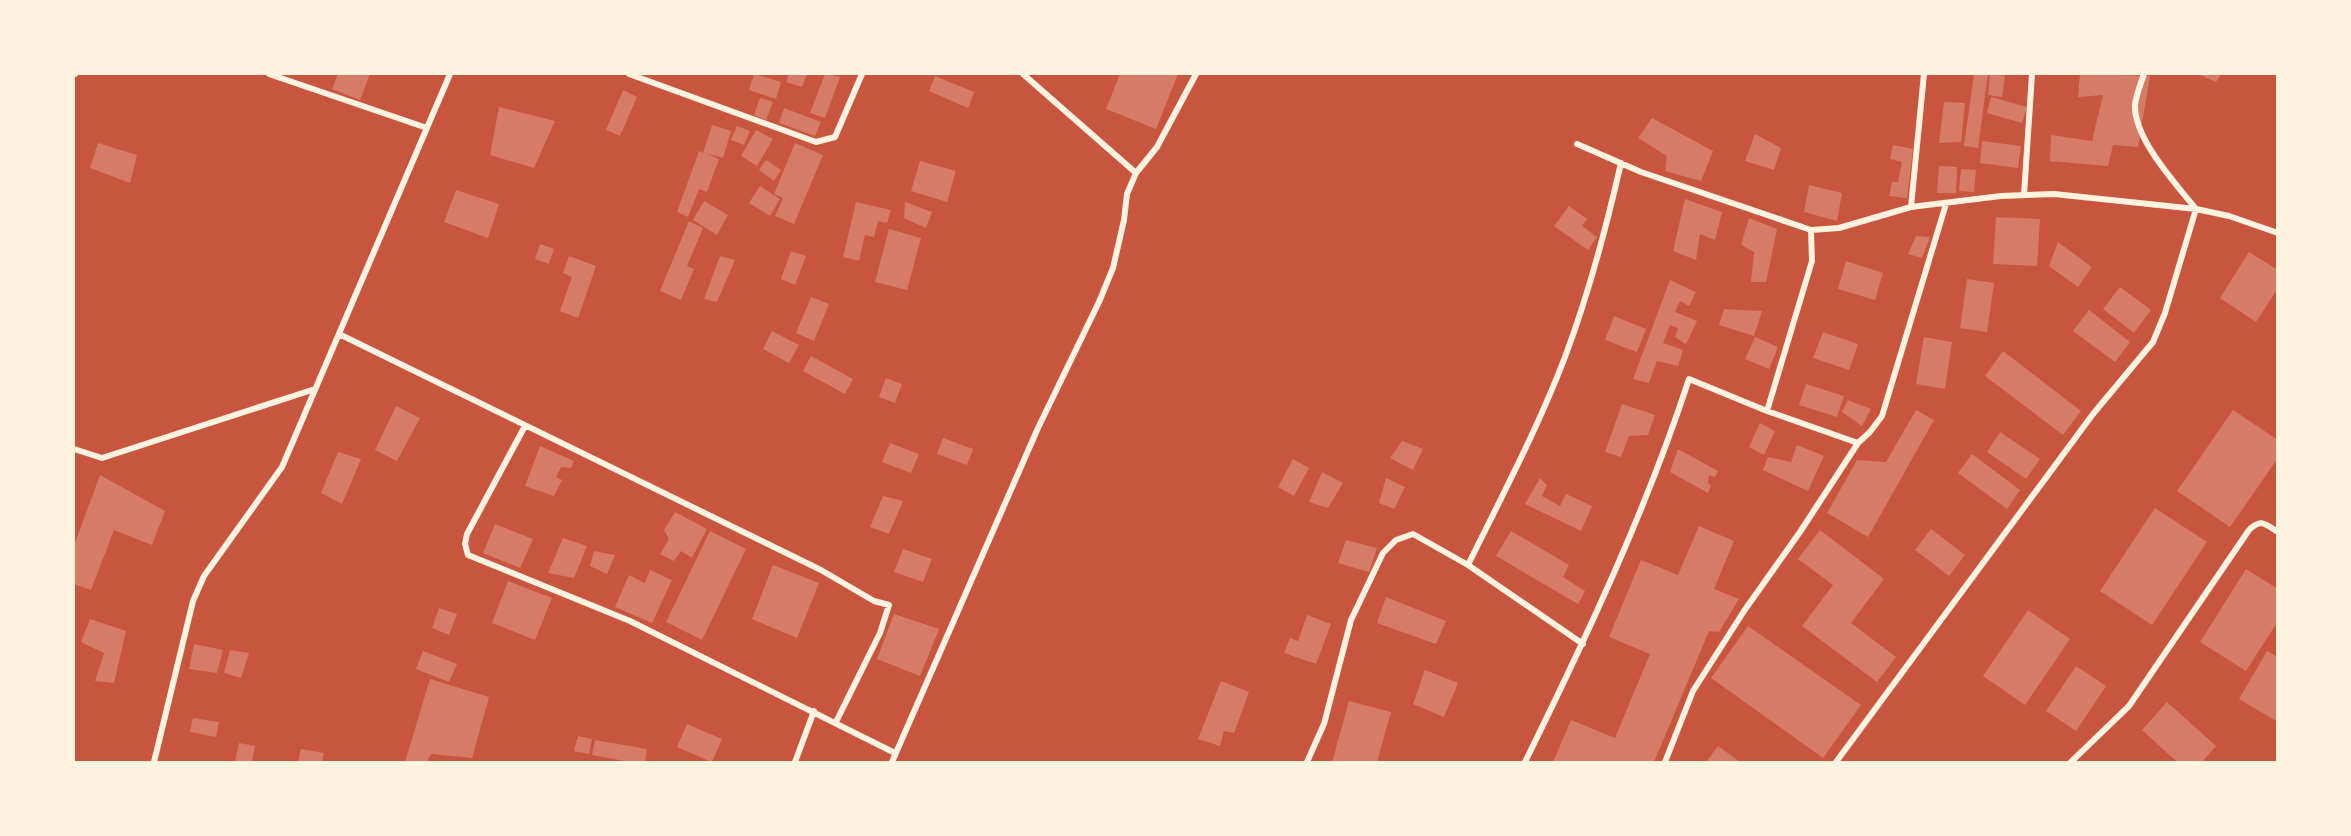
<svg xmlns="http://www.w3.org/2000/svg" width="2351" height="836" font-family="Cabin,sans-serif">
  <rect width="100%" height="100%" fill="#c8553d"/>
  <path fill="#d67c66" d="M 338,74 L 370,74 L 360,100 L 332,89 Z
    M 754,74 L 781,82 L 776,99 L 749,90 Z
    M 789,74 L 807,74 L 802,87 L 786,82 Z
    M 825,74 L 840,77 L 825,118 L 810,113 Z
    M 1120,74 L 1178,74 L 1156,129 L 1106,109 Z
    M 1974,74 L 1988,74 L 1978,148 L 1964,146 Z
    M 1990,74 L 2005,76 L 2002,97 L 1988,95 Z
    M 2080,74 L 2150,76 L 2138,147 L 2113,145 L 2108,166 L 2050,161 L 2051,135 L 2092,141 L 2103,95 L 2078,97 Z
    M 2198,74 L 2221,74 L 2216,82 Z
    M 935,76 L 974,92 L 968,108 L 929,91 Z
    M 623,90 L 637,97 L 620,136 L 606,130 Z
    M 1991,97 L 2027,107 L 2022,123 L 1987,113 Z
    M 760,98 L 773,102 L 766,120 L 754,115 Z
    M 1944,102 L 1965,103 L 1961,142 L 1939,143 Z
    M 499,107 L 555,121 L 534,168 L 490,155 Z
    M 784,108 L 821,122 L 815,136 L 779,123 Z
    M 1652,118 L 1713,151 L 1701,181 L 1665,171 L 1667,156 L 1638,138 Z
    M 712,125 L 731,131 L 723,158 L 705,153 L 719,159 L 707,192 L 699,189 L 688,217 L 677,212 L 699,151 L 703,153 Z
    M 737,126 L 750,131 L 744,145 L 731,140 Z
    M 756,130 L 773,139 L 757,166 L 741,156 Z
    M 1755,134 L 1781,148 L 1774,170 L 1745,161 Z
    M 1982,141 L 2021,146 L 2018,168 L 1980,163 Z
    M 98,143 L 137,155 L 130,183 L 90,168 Z
    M 795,143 L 823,155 L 794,224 L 775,216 L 783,198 L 774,194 Z
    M 1893,145 L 1913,149 L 1907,198 L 1889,196 L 1892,182 L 1898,182 L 1902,162 L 1890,159 Z
    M 766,160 L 781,170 L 774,181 L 759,170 Z
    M 920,161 L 956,171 L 947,202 L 911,191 Z
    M 1939,166 L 1957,167 L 1956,193 L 1937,193 Z
    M 1961,169 L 1976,170 L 1974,192 L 1959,191 Z
    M 1809,185 L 1842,193 L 1837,221 L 1804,212 Z
    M 760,186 L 780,199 L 770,216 L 749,203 Z
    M 456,190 L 499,204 L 488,238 L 444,222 Z
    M 1685,199 L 1722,212 L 1715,240 L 1700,234 L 1696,260 L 1673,251 Z
    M 704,201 L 728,215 L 717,235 L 693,220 Z
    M 856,202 L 891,210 L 887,223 L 878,221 L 874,237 L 865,235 L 859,261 L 843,257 Z
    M 905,202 L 932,212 L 926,228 L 904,218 Z
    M 1569,206 L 1587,219 L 1582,226 L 1597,237 L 1588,250 L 1554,226 Z
    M 1996,217 L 2040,219 L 2037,266 L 1993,264 Z
    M 1749,218 L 1777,229 L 1766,282 L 1751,282 L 1754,252 L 1741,245 Z
    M 689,221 L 703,228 L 687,266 L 694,269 L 681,300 L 660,291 Z
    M 889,229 L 921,238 L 907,290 L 875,282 Z
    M 1916,236 L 1930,237 L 1922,258 L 1908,254 Z
    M 2058,242 L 2092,267 L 2078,287 L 2049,266 Z
    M 540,244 L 554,249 L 549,264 L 535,259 Z
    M 791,251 L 806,256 L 795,285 L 781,279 Z
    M 2249,252 L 2278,270 L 2278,288 L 2256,322 L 2220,298 Z
    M 569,256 L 596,266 L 578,318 L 560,311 L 572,277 L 563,273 Z
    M 720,256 L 735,260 L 717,302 L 704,299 Z
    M 1846,261 L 1883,273 L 1875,300 L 1838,289 Z
    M 1967,279 L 1994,283 L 1987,332 L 1960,328 Z
    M 1670,280 L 1696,292 L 1689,306 L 1680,301 L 1675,312 L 1697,321 L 1686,344 L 1675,337 L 1678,328 L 1670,325 L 1663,343 L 1683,350 L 1678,366 L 1657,361 L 1649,383 L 1633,379 Z
    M 2120,287 L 2151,310 L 2134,333 L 2103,309 Z
    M 811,297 L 829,304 L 814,341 L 796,333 Z
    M 1724,309 L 1762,311 L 1754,336 L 1719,325 Z
    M 2089,310 L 2130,342 L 2115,362 L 2073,331 Z
    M 1614,316 L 1646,329 L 1637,352 L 1605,340 Z
    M 772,331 L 799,345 L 789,363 L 763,349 Z
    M 1823,332 L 1858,344 L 1849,370 L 1813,358 Z
    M 1755,337 L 1778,347 L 1769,369 L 1745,359 Z
    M 1924,337 L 1952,342 L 1945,389 L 1916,384 Z
    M 2003,351 L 2081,411 L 2063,435 L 1985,376 Z
    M 811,356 L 853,379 L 845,394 L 803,371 Z
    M 886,378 L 902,384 L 895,403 L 879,397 Z
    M 1806,384 L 1844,396 L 1837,417 L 1799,405 Z
    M 1848,400 L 1871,409 L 1862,426 L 1842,412 Z
    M 1622,404 L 1655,415 L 1648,435 L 1629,436 L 1621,457 L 1605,452 Z
    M 396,406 L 420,418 L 397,461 L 375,450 Z
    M 1916,410 L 1934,420 L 1868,537 L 1827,513 L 1857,460 L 1886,462 Z
    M 2233,410 L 2278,440 L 2278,458 L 2230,527 L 2177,491 Z
    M 1760,423 L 1775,431 L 1764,455 L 1749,447 Z
    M 2000,432 L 2040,459 L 2026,479 L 1987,452 Z
    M 943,438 L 973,449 L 967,465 L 937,454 Z
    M 1402,441 L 1423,449 L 1413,470 L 1390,458 Z
    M 890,443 L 919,454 L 911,473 L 882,462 Z
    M 1797,445 L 1824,456 L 1808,491 L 1763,470 L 1768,457 L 1791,462 Z
    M 540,446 L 574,461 L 571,468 L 561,467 L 556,477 L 562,480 L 554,496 L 525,486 Z
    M 1678,449 L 1718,471 L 1715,477 L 1709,475 L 1708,483 L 1711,486 L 1708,493 L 1670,472 Z
    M 338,452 L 361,459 L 342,504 L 321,493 Z
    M 1972,454 L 2020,490 L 2007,509 L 1958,473 Z
    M 1293,459 L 1309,468 L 1294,496 L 1278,487 Z
    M 1322,472 L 1343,483 L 1328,508 L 1309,502 Z
    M 100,475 L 165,511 L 152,545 L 114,530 L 91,590 L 74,584 L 74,546 Z
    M 1386,478 L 1405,487 L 1394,509 L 1379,503 Z
    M 1540,478 L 1547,485 L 1542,496 L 1560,506 L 1566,494 L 1592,506 L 1581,531 L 1525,504 Z
    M 883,496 L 903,501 L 889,534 L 870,527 Z
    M 2155,508 L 2207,542 L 2152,625 L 2100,591 Z
    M 675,512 L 707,529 L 692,558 L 681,551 L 674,561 L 660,554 L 669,539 L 664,530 Z
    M 495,524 L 533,539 L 520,568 L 483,553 Z
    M 1699,526 L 1734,541 L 1714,589 L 1739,599 L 1719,632 L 1709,631 L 1654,762 L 1553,762 L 1571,720 L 1615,738 L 1650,654 L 1609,637 L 1641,560 L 1678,575 Z
    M 1931,529 L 1965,555 L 1949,576 L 1915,550 Z
    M 1820,530 L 1884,579 L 1851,623 L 1896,657 L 1877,682 L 1802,626 L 1833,585 L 1798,559 Z
    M 710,531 L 746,549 L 702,640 L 666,622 Z
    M 1511,531 L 1569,565 L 1563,577 L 1585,591 L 1578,604 L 1496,556 Z
    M 563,538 L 587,546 L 574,578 L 548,573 Z
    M 1346,540 L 1377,548 L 1369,572 L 1338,563 Z
    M 903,549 L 932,559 L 923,582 L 894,572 Z
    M 594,551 L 615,555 L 607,574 L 590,566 Z
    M 773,565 L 819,583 L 797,638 L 752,619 Z
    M 2246,569 L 2278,589 L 2278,621 L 2246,671 L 2200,642 Z
    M 650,570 L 672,580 L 652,623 L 615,607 L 629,575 L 645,583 Z
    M 508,581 L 552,598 L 535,640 L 492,623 Z
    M 1386,597 L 1446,621 L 1436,644 L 1377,623 Z
    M 439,608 L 457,614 L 449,635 L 432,628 Z
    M 2028,610 L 2070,639 L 2025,705 L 1983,676 Z
    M 894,614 L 939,629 L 920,676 L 877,659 Z
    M 1307,615 L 1331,624 L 1316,664 L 1284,653 L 1290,638 L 1298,641 Z
    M 90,619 L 126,631 L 114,683 L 95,681 L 104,653 L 81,642 Z
    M 1748,626 L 1861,705 L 1823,758 L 1711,678 Z
    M 194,644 L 223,650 L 217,673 L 189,669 Z
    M 230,650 L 249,653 L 241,678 L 224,673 Z
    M 423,651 L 457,664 L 449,682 L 416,669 Z
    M 2267,651 L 2278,657 L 2278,722 L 2239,699 Z
    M 2076,666 L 2106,686 L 2076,731 L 2046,711 Z
    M 1425,670 L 1458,683 L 1444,717 L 1413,704 Z
    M 430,679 L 489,697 L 472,758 L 431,754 L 427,762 L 405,762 Z
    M 1221,681 L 1249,692 L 1234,733 L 1224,731 L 1220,746 L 1198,739 Z
    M 1349,701 L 1391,712 L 1377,762 L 1332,762 Z
    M 2167,702 L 2216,746 L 2202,762 L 2177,762 L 2142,730 Z
    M 193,718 L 219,722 L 216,737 L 190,732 Z
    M 687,724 L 722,739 L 712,762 L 677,747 Z
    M 578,736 L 592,739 L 589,754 L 574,751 Z
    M 595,740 L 647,749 L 645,762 L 630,762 L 592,755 Z
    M 239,743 L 255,746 L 252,762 L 235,762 Z
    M 1718,746 L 1740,762 L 1706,762 Z
    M 301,749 L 324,753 L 322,762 L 298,762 Z"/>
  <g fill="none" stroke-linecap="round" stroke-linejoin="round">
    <path stroke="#fff3e0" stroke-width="6" d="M 74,74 L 75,74
      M 269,74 L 427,128
      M 629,74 L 816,142 L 835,137 L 862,74
      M 1023,74 L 1136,173
      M 1577,144 L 1641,172 L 1811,230 L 1839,228 L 1911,207 L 2001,196 L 2054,194 L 2196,209 L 2229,216 L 2278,233
      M 2024,195 L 2032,74
      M 1911,207 L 1924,74
      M 339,334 L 821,570 L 874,601 L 889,605 L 880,633 L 836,722
      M 1767,411 L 1812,261 L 1811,230
      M 525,426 L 467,534 L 465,544 L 468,555 L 630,621 L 895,753
      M 74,449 L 102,458 L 315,389
      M 1468,565 C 1502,496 1538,428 1565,357 C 1589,293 1606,229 1621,163
      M 154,762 L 193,601 L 204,576 L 282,467 L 450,74
      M 795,762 L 814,711
      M 892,762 L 1038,428 L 1099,302 L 1113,268 L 1124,220 L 1127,194 L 1136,173 L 1157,147 L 1196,74
      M 1307,762 L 1324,724 L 1351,620 L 1383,553 L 1396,540 L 1413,534 L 1468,565 L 1583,644
      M 1525,762 C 1586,638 1646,511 1689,379 L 1767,411 L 1858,443
      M 1665,762 L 1693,691 L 1744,611 L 1800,532 L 1858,443 L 1870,432 L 1882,416 L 1946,204
      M 1836,762 L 2093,414 L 2153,342 L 2165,313 L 2196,209 C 2176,184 2134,139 2135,105 C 2136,95 2141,83 2144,74
      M 2071,762 L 2129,706 L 2249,530 C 2261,518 2265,524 2278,532"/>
  </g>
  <rect width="2351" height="836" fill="none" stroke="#fff3e0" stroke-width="150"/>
</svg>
